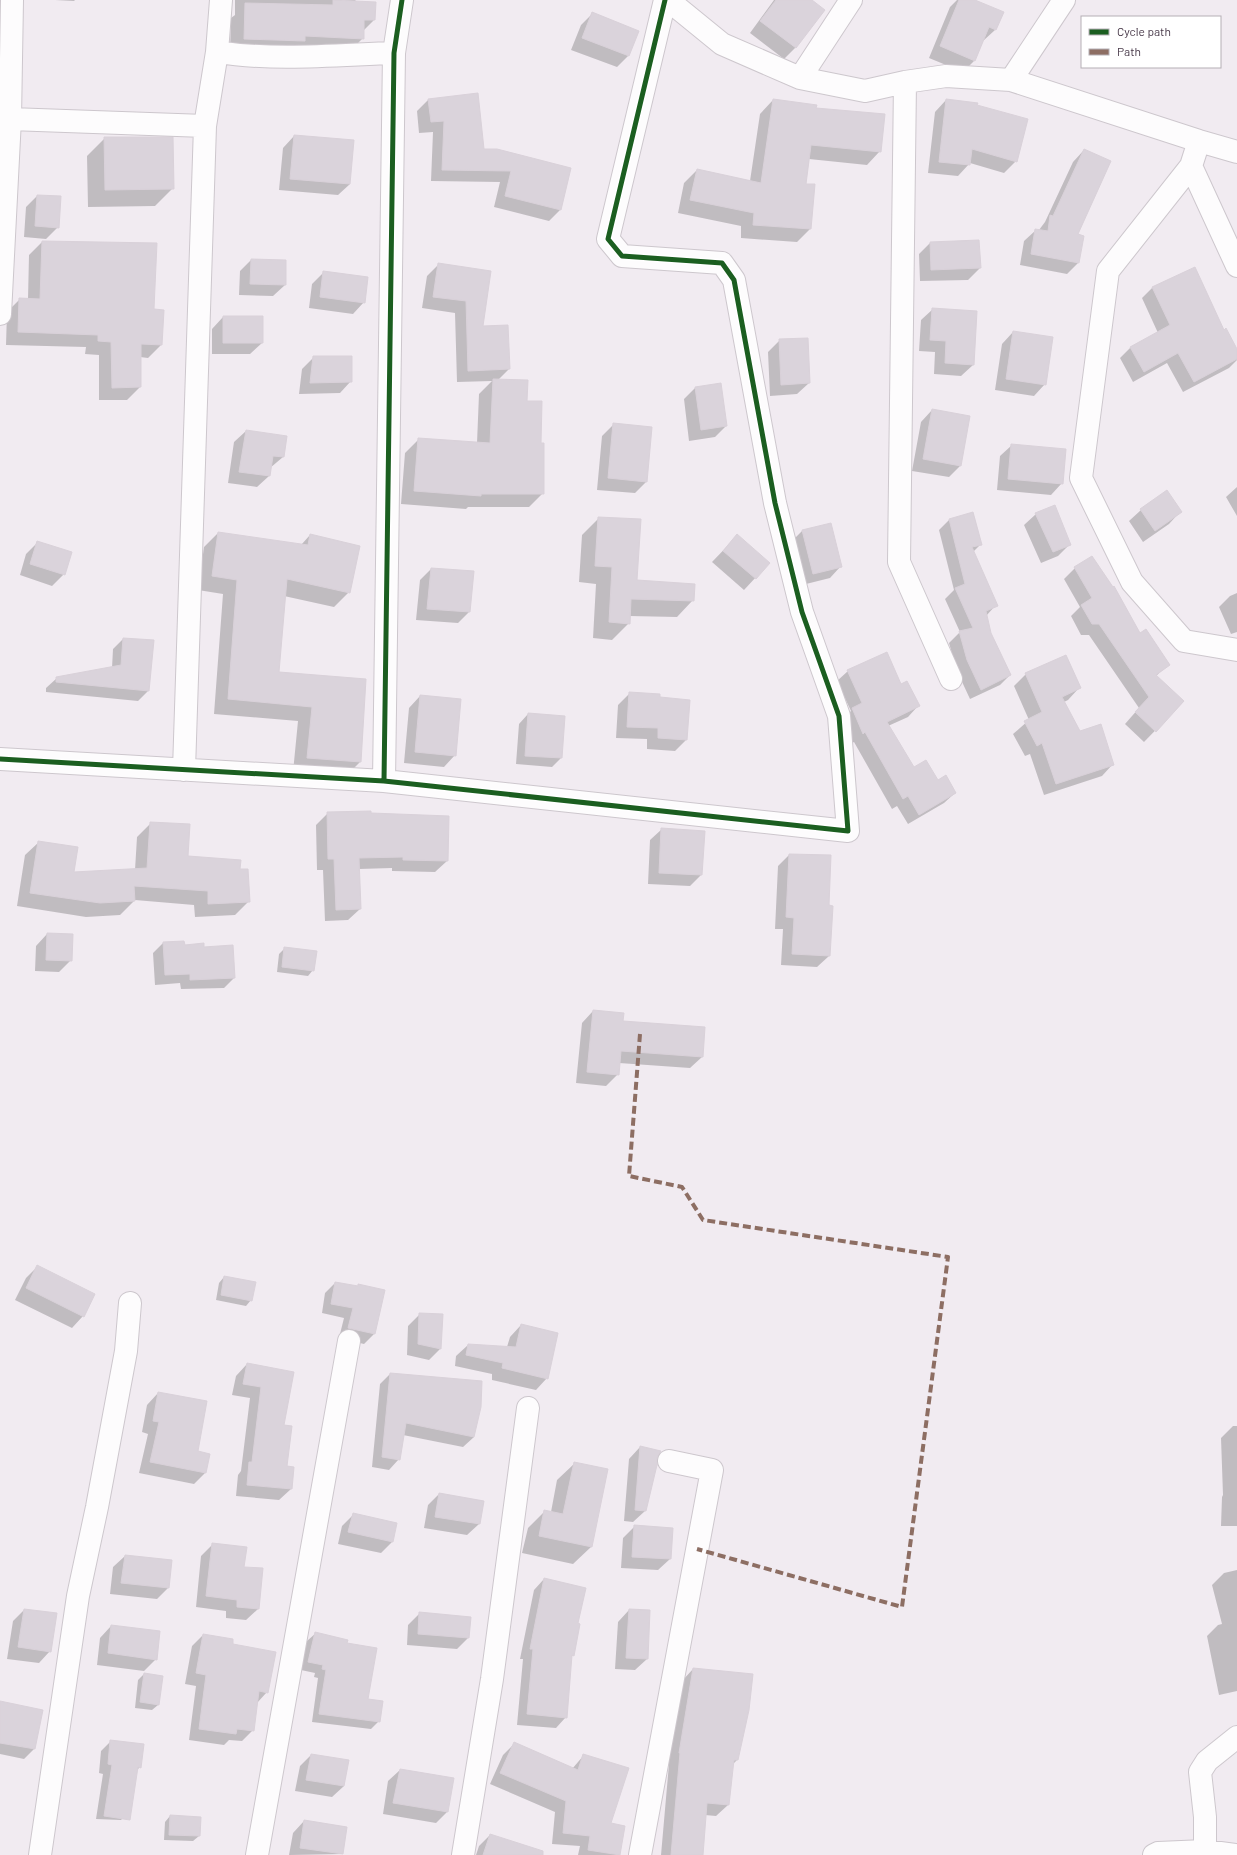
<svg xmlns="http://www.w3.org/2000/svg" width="1237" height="1855" font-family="Barlow,sans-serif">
  <rect width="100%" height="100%" fill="#f1ebf1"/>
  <path fill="#0003" d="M 55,0 L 75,0 L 74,1 Z
    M 235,0 L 355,0 L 374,20 L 363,31 L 363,38 L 348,53 L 230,53 L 231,18 L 235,15 Z
    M 774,0 L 810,0 L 796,47 L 784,59 L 750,33 Z
    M 957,0 L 972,0 L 995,30 L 983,41 L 974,61 L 963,72 L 929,58 L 950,7 Z
    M 593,13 L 629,55 L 617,67 L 571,50 L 581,25 Z
    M 429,99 L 483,150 L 497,150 L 560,210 L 549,221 L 494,207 L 500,182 L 431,181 L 433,132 L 419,133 L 417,111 Z
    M 773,100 L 815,108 L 880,151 L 867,165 L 809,159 L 805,185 L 810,229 L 797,242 L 741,238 L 741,226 L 678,213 L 684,183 L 697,170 L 750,181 L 760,114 Z
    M 946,100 L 976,106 L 1016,161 L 1004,173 L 970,163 L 958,176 L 928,173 L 935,112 Z
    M 294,136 L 350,184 L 338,195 L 279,190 L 283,148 Z
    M 105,138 L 173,188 L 155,206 L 88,207 L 87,156 Z
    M 1084,150 L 1076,235 L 1083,237 L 1078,263 L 1067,274 L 1020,265 L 1024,241 L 1036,230 L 1039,230 L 1045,222 L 1073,162 Z
    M 37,196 L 58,227 L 46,239 L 24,237 L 26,207 Z
    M 42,242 L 153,310 L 161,345 L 148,358 L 140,357 L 140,387 L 127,400 L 99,400 L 99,355 L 85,354 L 86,347 L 6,345 L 7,312 L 20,299 L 28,299 L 29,255 Z
    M 930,243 L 980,268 L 968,280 L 920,281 L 919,254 Z
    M 251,260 L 285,285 L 273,296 L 239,295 L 240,271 Z
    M 439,264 L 490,272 L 482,327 L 509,369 L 498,380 L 526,402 L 540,444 L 543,493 L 529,507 L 468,507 L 466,509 L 401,504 L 405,453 L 419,439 L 477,443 L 479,394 L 492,381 L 457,382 L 455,313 L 422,308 L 427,276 Z
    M 324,272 L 364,302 L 353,314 L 309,308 L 312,284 Z
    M 1153,287 L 1223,331 L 1237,351 L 1237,360 L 1229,368 L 1183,392 L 1167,363 L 1133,382 L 1120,358 L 1131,347 L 1158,333 L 1142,298 Z
    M 933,309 L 973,365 L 961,376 L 934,374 L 935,352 L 919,351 L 921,320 Z
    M 223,317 L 262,343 L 250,354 L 212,354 L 212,329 Z
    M 1013,332 L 1045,384 L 1034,396 L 995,390 L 1002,344 Z
    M 780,340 L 809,383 L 797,394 L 770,396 L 768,352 Z
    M 314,357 L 351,381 L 340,393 L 299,394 L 302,369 Z
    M 695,388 L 726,426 L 715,437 L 689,441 L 684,399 Z
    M 932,410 L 960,466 L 949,477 L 912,471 L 921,422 Z
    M 614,424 L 646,482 L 635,493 L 597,490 L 602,436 Z
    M 246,431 L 286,437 L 283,457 L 270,468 L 269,476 L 257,487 L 228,483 L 234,442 Z
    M 1012,445 L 1062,483 L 1051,495 L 997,490 L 1000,456 Z
    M 1237,487 L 1237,516 L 1226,497 Z
    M 1141,510 L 1180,512 L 1169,524 L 1143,542 L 1129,521 Z
    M 973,513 L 981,544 L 973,552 L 996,605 L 986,616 L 990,634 L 1010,675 L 1000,685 L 970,699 L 957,671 L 949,643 L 960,632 L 945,599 L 954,590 L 939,530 L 949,520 Z
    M 1036,514 L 1070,544 L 1058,556 L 1041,563 L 1024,525 Z
    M 599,518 L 636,581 L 693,600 L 677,617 L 629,616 L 629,623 L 612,640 L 593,638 L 596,584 L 579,582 L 582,535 Z
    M 802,531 L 841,566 L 830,578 L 802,585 L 791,542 Z
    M 218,533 L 301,545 L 310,535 L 349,592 L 334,607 L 284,596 L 278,673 L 363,729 L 360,762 L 346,776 L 293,772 L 298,721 L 214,714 L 223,594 L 198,590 L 204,547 Z
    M 737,536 L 769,563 L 744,590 L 712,562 Z
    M 38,542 L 64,574 L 52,586 L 20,575 L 26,554 Z
    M 1092,557 L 1140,634 L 1169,664 L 1156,676 L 1183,702 L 1144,742 L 1125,724 L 1139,708 L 1089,635 L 1081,635 L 1071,616 L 1080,607 L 1064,579 L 1075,568 Z
    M 431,569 L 469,612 L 458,623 L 416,620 L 420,580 Z
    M 1237,593 L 1237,632 L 1231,634 L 1219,607 L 1230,596 Z
    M 123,639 L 153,641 L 148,691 L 138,701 L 46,692 L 46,688 L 57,678 L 112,668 L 113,649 Z
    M 848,671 L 918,706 L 908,717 L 888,726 L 914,769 L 938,781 L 955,793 L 944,803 L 908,824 L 897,806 L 892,809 L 854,742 L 852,743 L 842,720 L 851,711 L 837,681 Z
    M 1026,674 L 1079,688 L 1068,700 L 1064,702 L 1079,732 L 1113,764 L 1102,776 L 1044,795 L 1030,754 L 1025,756 L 1013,734 L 1029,720 L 1014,686 Z
    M 630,693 L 659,698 L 686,740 L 675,751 L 647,749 L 647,739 L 616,738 L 618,705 Z
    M 420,696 L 455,755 L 444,767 L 404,763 L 409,708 Z
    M 528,714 L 561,758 L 552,767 L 516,764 L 519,724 Z
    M 328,813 L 447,861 L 435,872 L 392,871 L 392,868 L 359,869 L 360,909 L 348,920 L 325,921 L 323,870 L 317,870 L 316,825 Z
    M 151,823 L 187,857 L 239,870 L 249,901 L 235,915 L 195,917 L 194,905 L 135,900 L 120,915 L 86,917 L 17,906 L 25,855 L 39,842 L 73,873 L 135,870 L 137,837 Z
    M 662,829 L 701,875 L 690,886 L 648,884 L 650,840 Z
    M 789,855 L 828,906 L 829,956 L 817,967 L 781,965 L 783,929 L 775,929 L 778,866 Z
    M 47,934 L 71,960 L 59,972 L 35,971 L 36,946 Z
    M 183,942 L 184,946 L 203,948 L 234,978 L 224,988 L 181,989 L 180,983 L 155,985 L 153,953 L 163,943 Z
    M 285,948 L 313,970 L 308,976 L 277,972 L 279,954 Z
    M 593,1011 L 622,1022 L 702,1057 L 690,1068 L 619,1063 L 618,1074 L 606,1086 L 576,1083 L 582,1023 Z
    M 37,1267 L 83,1316 L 72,1328 L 15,1300 L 26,1278 Z
    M 224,1277 L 251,1300 L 246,1306 L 216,1300 L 219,1283 Z
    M 335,1283 L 357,1287 L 359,1285 L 384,1291 L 374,1334 L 364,1344 L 339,1338 L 344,1318 L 322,1313 L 325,1293 Z
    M 420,1314 L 440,1349 L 429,1360 L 407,1355 L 408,1326 Z
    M 521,1325 L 547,1378 L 536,1390 L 492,1380 L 492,1374 L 455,1366 L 456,1356 L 468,1345 L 507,1347 L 510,1337 Z
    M 247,1364 L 293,1373 L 283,1426 L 286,1467 L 291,1489 L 279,1500 L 236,1496 L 238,1475 L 241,1471 L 250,1398 L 232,1395 L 236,1376 Z
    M 390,1374 L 474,1437 L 463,1447 L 403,1435 L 399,1459 L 389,1470 L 372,1467 L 380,1384 Z
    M 158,1393 L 196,1452 L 209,1455 L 205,1473 L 194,1484 L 139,1473 L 148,1434 L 142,1432 L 147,1405 Z
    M 1233,1426 L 1237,1426 L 1237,1526 L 1221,1526 L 1222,1497 L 1223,1495 L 1221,1438 Z
    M 640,1447 L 656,1458 L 656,1465 L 645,1511 L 633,1522 L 624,1521 L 629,1459 Z
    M 575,1463 L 607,1470 L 591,1547 L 573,1564 L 522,1553 L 528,1528 L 545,1511 L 551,1512 L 557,1480 Z
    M 439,1494 L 483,1501 L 479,1524 L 467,1535 L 424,1528 L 428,1505 Z
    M 353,1515 L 396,1524 L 392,1542 L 381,1553 L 338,1544 L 342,1526 Z
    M 635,1526 L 670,1559 L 658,1570 L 621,1568 L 623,1538 Z
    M 213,1544 L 243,1568 L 258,1609 L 246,1620 L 226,1618 L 226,1611 L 196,1607 L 201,1556 Z
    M 125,1556 L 168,1588 L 157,1599 L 110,1594 L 113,1567 Z
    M 1237,1570 L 1237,1691 L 1219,1695 L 1207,1636 L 1218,1625 L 1222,1624 L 1212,1585 L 1224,1573 Z
    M 544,1579 L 577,1624 L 573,1655 L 571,1657 L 566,1717 L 556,1728 L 517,1725 L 523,1659 L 520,1659 L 534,1590 Z
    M 24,1610 L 50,1651 L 39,1663 L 7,1659 L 13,1621 Z
    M 629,1610 L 647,1659 L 635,1670 L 615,1669 L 618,1622 Z
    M 420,1613 L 468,1638 L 457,1649 L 407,1645 L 408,1625 Z
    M 111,1626 L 156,1659 L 144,1671 L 97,1665 L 100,1638 Z
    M 316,1633 L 346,1644 L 367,1700 L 379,1721 L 371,1729 L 312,1722 L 318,1678 L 314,1677 L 315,1673 L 301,1670 L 307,1641 Z
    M 203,1635 L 231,1644 L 267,1692 L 257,1703 L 253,1730 L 242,1741 L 229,1740 L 224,1745 L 189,1740 L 196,1686 L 185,1684 L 192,1646 Z
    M 693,1669 L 737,1760 L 732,1765 L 728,1805 L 716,1816 L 705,1815 L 702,1855 L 661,1855 L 669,1764 L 668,1764 L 682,1681 Z
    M 144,1674 L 162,1677 L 158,1705 L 152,1710 L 135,1708 L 138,1680 Z
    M 0,1702 L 42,1711 L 34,1749 L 24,1759 L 0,1754 Z
    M 111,1741 L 140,1767 L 136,1771 L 130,1810 L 121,1820 L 96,1819 L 103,1774 L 99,1773 L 101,1751 Z
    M 514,1744 L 572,1769 L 584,1755 L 610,1824 L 624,1826 L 619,1855 L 578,1855 L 580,1846 L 552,1844 L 555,1812 L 490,1784 L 503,1755 Z
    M 311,1755 L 348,1761 L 344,1786 L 332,1797 L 295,1791 L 300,1766 Z
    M 400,1770 L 453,1779 L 447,1812 L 436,1823 L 383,1814 L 388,1781 Z
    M 170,1816 L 199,1836 L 193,1841 L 164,1840 L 165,1822 Z
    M 304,1821 L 346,1827 L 342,1854 L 289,1855 L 293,1833 Z
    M 490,1835 L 537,1855 L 476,1855 L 479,1846 Z"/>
  <path fill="#dad3db" stroke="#d9d1d9" d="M 333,0 L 376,2 L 375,20 L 364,20 L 364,39 L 305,36 L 305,41 L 244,39 L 245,3 L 333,5 Z
    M 776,0 L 812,0 L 825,10 L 796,48 L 760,21 Z
    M 959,0 L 975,0 L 1004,12 L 996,30 L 989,27 L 975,61 L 940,46 Z
    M 592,12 L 639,31 L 629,56 L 582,38 Z
    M 478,93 L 484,149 L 497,149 L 571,168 L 561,210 L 505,196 L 511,171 L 442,170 L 444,121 L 431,122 L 428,99 Z
    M 773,99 L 817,105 L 816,108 L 885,114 L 881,152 L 811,145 L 806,184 L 815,184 L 811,229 L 753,225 L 754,213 L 690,200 L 697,169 L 761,183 Z
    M 946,99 L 978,103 L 977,105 L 1028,119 L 1017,162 L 972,149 L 970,165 L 939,162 Z
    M 294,135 L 354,140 L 350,184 L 290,179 Z
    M 104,137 L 173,137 L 174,189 L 105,190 Z
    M 1084,149 L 1111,161 L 1078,234 L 1084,236 L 1079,263 L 1031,254 L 1035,229 L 1048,231 L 1050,215 L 1053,216 Z
    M 37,195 L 61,196 L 59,228 L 35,226 Z
    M 979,240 L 981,268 L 931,270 L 930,242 Z
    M 42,241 L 157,243 L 154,309 L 164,310 L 162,345 L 141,344 L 141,387 L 112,388 L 111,342 L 98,341 L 98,335 L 18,332 L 19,298 L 40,299 Z
    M 251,259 L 286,260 L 286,285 L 250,284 Z
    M 438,263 L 491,271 L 483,326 L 508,325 L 510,369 L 468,371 L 466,301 L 433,297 Z
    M 1195,267 L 1224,330 L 1226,328 L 1237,349 L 1237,359 L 1194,382 L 1178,353 L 1144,372 L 1130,347 L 1170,325 L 1152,287 Z
    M 323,271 L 368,277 L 365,303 L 320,297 Z
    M 932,308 L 977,311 L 974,365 L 945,363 L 946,341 L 930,340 Z
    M 223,316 L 263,316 L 263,343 L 223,343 Z
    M 1013,331 L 1053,337 L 1046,385 L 1006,379 Z
    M 808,338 L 810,383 L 781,385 L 779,339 Z
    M 313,356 L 352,356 L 352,382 L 310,383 Z
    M 493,379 L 528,380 L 527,401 L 542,401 L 541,443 L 544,443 L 544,494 L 481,494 L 481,496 L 414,491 L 418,438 L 490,443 Z
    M 721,383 L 727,426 L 701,430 L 695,387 Z
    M 932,409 L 970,416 L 961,466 L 923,459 Z
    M 613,423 L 652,427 L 647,482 L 608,478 Z
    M 246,430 L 287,436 L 284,457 L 273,456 L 270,476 L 239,472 Z
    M 1011,444 L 1066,449 L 1063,484 L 1008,479 Z
    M 1167,490 L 1182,512 L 1155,531 L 1140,509 Z
    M 1055,505 L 1071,545 L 1053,552 L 1035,513 Z
    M 973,512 L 982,545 L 972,547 L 998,606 L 986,611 L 991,633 L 1011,675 L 981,690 L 967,660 L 959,631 L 973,628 L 955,588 L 965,584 L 949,519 Z
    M 598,517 L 641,519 L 637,580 L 695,584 L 694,601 L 631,599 L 630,624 L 609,622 L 612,567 L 595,566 Z
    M 831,523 L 842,567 L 813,574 L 802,530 Z
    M 218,532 L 308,545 L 310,534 L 360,546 L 350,593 L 287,579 L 279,672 L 366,679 L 361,762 L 307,758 L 312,707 L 228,699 L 237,580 L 212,576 Z
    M 737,534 L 770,563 L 756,579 L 723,551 Z
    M 37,541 L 72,552 L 65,575 L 30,564 Z
    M 1092,556 L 1113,587 L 1114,586 L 1140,633 L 1146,629 L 1170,665 L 1156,675 L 1184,701 L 1156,732 L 1135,712 L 1149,697 L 1099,624 L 1092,624 L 1081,605 L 1092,598 L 1074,567 Z
    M 431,568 L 474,571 L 470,612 L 427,609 Z
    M 123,638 L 154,640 L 149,691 L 56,682 L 56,677 L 121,665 Z
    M 887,652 L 901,684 L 907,681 L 920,706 L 887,722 L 914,767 L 926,760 L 938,780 L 946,775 L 956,793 L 919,815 L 908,796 L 903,799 L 865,732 L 863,734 L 852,708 L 862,703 L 847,670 Z
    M 1066,655 L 1081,688 L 1062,697 L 1080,731 L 1101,724 L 1114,765 L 1056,784 L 1042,743 L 1037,746 L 1024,721 L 1042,712 L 1025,673 Z
    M 629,692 L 660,694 L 660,697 L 690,700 L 687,740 L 658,738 L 658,728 L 627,727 Z
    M 420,695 L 461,699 L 456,756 L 415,752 Z
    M 528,713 L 565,716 L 562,758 L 525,756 Z
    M 371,811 L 371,813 L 449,816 L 448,861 L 403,860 L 403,857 L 359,858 L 361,909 L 336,910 L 334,859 L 328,859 L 327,812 Z
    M 150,822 L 190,824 L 188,856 L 241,860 L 240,869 L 248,869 L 250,902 L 208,904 L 208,891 L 134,886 L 135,901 L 100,903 L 30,893 L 38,841 L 78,847 L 74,872 L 147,868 Z
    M 661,828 L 705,831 L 702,875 L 659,873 Z
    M 789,854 L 831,855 L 829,905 L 833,906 L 830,956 L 792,954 L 794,918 L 786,917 Z
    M 47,933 L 73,934 L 72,961 L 46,960 Z
    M 184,941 L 185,945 L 204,943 L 204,947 L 233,945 L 235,978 L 190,980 L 190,974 L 165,975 L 163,942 Z
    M 284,947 L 317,951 L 314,971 L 282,967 Z
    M 593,1010 L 624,1013 L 623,1021 L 705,1027 L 703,1057 L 621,1051 L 619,1075 L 587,1072 Z
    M 37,1265 L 95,1294 L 84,1317 L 26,1288 Z
    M 224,1276 L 256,1282 L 252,1301 L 221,1295 Z
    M 335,1282 L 358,1286 L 358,1284 L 385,1290 L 375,1334 L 348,1328 L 353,1308 L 331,1304 Z
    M 419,1313 L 443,1314 L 441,1349 L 418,1344 Z
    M 521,1324 L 558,1333 L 548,1379 L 502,1368 L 503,1363 L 466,1355 L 468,1344 L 516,1347 Z
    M 247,1363 L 294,1372 L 284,1425 L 292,1426 L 287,1466 L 294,1467 L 292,1489 L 247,1485 L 249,1462 L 252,1462 L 261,1387 L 243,1384 Z
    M 390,1373 L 482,1381 L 481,1407 L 474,1437 L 406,1423 L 400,1460 L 382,1457 Z
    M 158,1392 L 207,1401 L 198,1451 L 210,1454 L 206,1473 L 150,1462 L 159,1422 L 153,1421 Z
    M 640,1446 L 661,1451 L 657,1458 L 657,1465 L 646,1511 L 635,1510 Z
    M 574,1462 L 608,1469 L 592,1547 L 539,1536 L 544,1510 L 563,1514 Z
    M 439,1493 L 484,1501 L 480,1524 L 435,1517 Z
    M 353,1513 L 397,1523 L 393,1542 L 348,1532 Z
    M 634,1525 L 673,1528 L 671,1559 L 632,1557 Z
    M 212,1543 L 247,1547 L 244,1567 L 263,1568 L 259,1609 L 237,1607 L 237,1600 L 206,1596 Z
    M 125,1555 L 172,1560 L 169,1588 L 121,1583 Z
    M 544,1578 L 586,1588 L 578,1623 L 580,1624 L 574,1656 L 572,1655 L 567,1718 L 527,1714 L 533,1649 L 530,1649 Z
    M 24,1609 L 57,1613 L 51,1652 L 18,1647 Z
    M 629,1609 L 650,1610 L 648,1659 L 626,1658 Z
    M 419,1612 L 471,1617 L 469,1638 L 418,1634 Z
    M 111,1625 L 160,1631 L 157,1660 L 108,1653 Z
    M 315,1632 L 348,1640 L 347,1643 L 377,1648 L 368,1699 L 383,1701 L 380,1722 L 319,1714 L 326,1670 L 322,1669 L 323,1665 L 308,1662 Z
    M 203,1634 L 233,1639 L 233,1644 L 276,1652 L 268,1693 L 259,1691 L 254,1731 L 237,1729 L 236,1734 L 199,1729 L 206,1675 L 196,1673 Z
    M 693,1668 L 753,1674 L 749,1710 L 738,1760 L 734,1760 L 729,1805 L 707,1803 L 703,1855 L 671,1855 L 680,1753 L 679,1753 Z
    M 144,1673 L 163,1676 L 159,1705 L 140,1702 Z
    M 0,1701 L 43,1710 L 35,1749 L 0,1743 Z
    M 110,1740 L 144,1744 L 141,1768 L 138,1767 L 130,1820 L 104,1816 L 112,1765 L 108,1764 Z
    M 514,1742 L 578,1770 L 583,1754 L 629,1768 L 611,1823 L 625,1826 L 620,1855 L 588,1850 L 590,1836 L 563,1833 L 566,1801 L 500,1773 Z
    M 311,1754 L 349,1760 L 344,1786 L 306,1780 Z
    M 400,1769 L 454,1778 L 448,1812 L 393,1803 Z
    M 170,1815 L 201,1817 L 200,1836 L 169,1835 Z
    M 304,1820 L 347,1827 L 343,1854 L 300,1848 Z
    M 490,1834 L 543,1851 L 543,1855 L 483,1855 Z"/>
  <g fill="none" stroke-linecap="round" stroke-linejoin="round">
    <defs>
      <path id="street" d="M 668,0 L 722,44 L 800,78 L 865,91 L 905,82 L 946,76 L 1011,80 L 1199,141 L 1237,152
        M 217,52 C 275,61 336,55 394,53
        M 800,78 L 851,0
        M 1011,80 L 1064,0
        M 905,82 L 899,562 L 951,679
        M 10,119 L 205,126
        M 1199,141 L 1191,166 L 1108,271 L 1081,478 L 1132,582 L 1184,641 L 1237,650
        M 1191,166 L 1237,266
        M 0,314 L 10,119 L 12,0
        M 0,759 L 384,781 L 848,831 L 839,716 L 802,612 L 775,503 L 734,280 L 722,263 L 622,256 L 608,239 L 665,0
        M 184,770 L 205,126 L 217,52 L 221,0
        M 384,781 L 394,53 L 402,0
        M 1205,1851 L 1205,1817 L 1200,1772 L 1207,1761 L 1237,1737
        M 40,1855 L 78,1596 L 97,1507 L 126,1351 L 130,1303
        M 257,1855 L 349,1341
        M 463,1855 L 492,1679 L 528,1408
        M 640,1855 L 712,1470 L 669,1461
        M 1154,1855 L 1158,1853 L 1205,1851 L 1235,1855"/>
    </defs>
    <use href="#street" stroke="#cdc7cd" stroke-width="24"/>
    <use href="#street" stroke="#fdfcfd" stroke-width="22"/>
    <path stroke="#8d6e63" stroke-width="4" stroke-dasharray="8 4" stroke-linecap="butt" d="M 640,1034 L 629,1176 L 682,1187 L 703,1220 L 948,1257 L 902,1607 L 697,1549"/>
    <defs>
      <path id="cycleway" d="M 0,759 L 384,781 L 848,831 L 839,716 L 802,612 L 775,503 L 734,280 L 722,263 L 622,256 L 608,239 L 665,0
        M 384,781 L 394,53 L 402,0"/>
    </defs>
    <use href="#cycleway" stroke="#fff" stroke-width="8"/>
    <use href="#cycleway" stroke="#1b5e20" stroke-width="5"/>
  </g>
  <rect x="1081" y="16" width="140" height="52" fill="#ffffff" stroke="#b5afb5"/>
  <rect x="1089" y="29" width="20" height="6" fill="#1b5e20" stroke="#b5afb5"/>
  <text x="1117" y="36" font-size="12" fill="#463747">Cycle path</text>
  <rect x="1089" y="49" width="20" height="6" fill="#8d6e63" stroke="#b5afb5"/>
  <text x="1117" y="56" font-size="12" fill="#463747">Path</text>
</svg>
